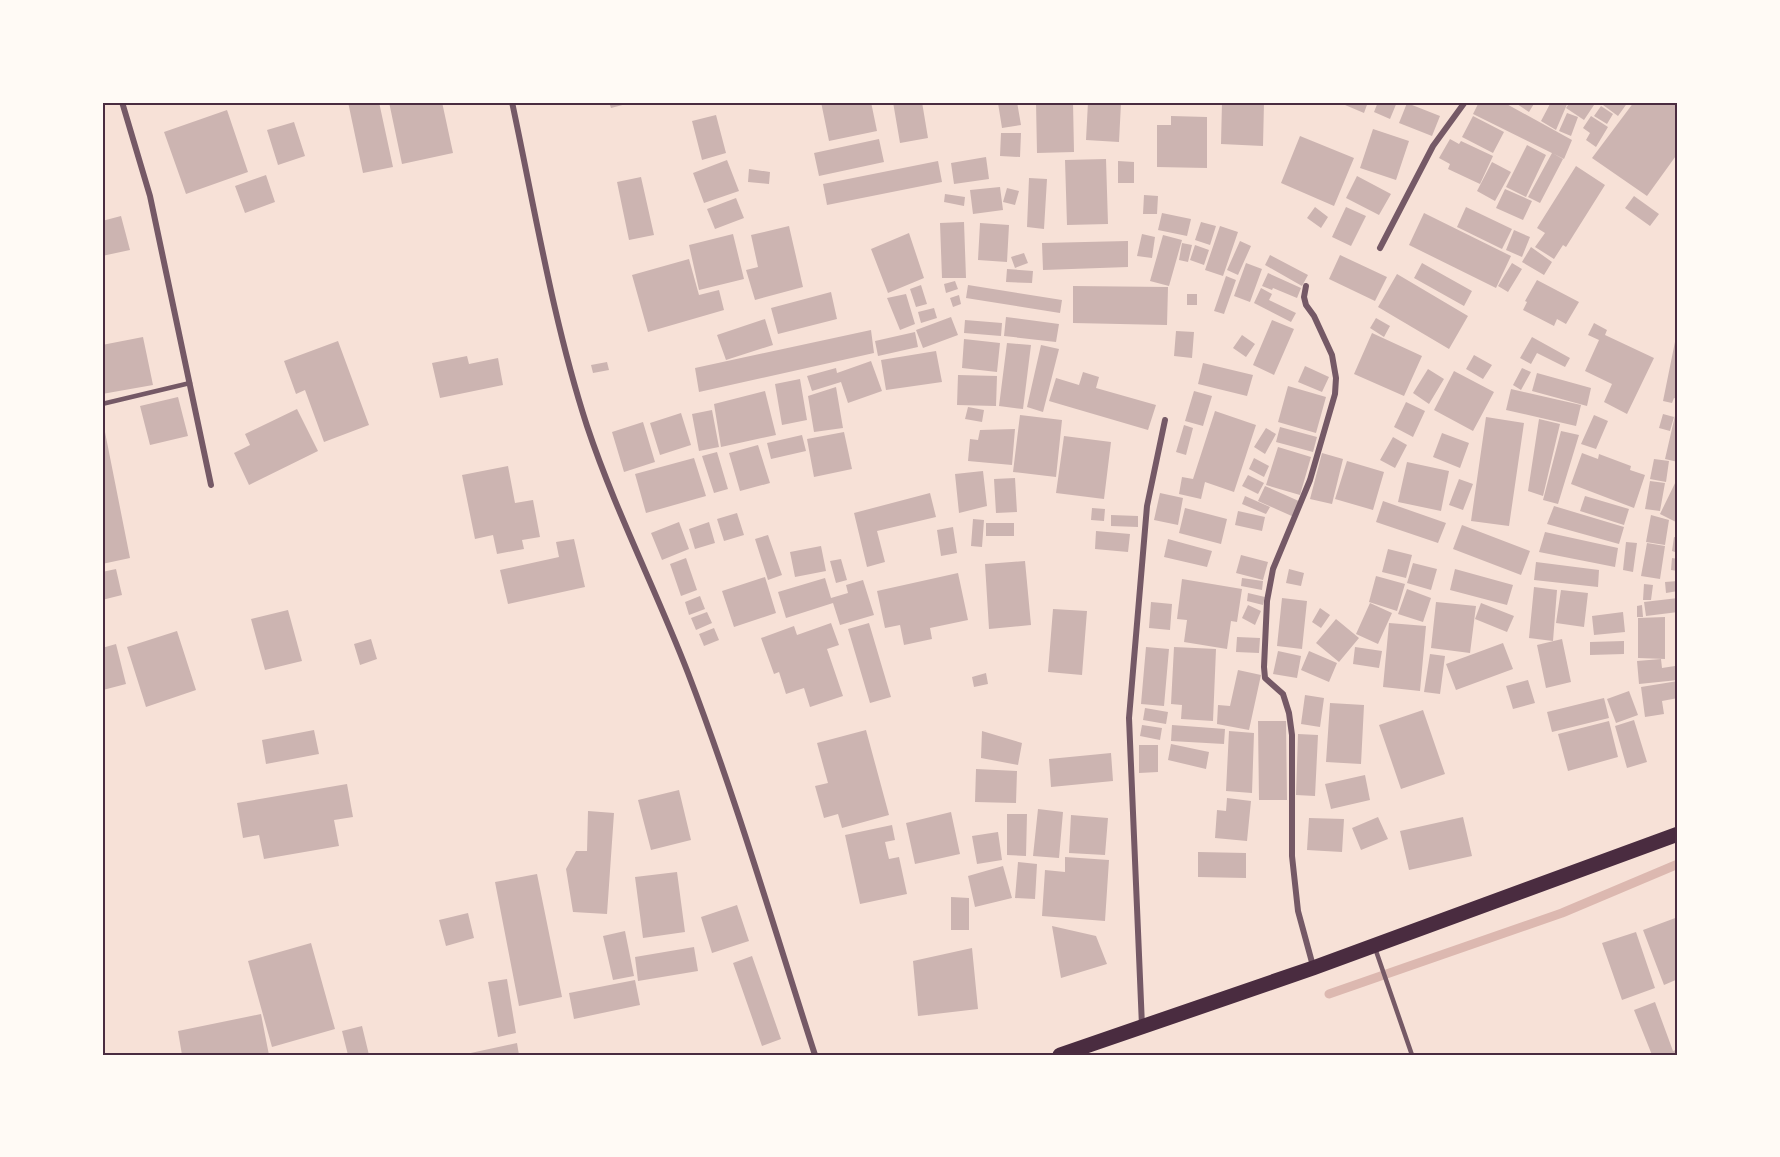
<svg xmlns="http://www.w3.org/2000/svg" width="1780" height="1157" font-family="'Fira Sans Condensed',sans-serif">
  <rect width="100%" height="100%" fill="#f7e1d7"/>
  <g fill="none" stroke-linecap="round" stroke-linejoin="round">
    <path stroke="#dcb8b0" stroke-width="9" d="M 1329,994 L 1562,913 L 1678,864"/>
  </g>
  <path fill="#ccb4b1" d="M 348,102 L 379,102 L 393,167 L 363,173 Z
    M 389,102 L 442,102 L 453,153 L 402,164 Z
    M 609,102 L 630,102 L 630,103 L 611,108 Z
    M 821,102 L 871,102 L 877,131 L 829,141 Z
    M 893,102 L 922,102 L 928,138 L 900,143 Z
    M 1004,102 L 1017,102 L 1021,125 L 1002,128 L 998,103 Z
    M 1036,102 L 1073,102 L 1074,152 L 1037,153 Z
    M 1088,102 L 1121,103 L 1119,142 L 1086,140 Z
    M 1222,102 L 1264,102 L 1263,146 L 1221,144 Z
    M 1338,102 L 1368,102 L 1364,113 Z
    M 1378,102 L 1397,102 L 1390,119 L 1374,112 Z
    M 1479,102 L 1503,102 L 1572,140 L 1564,159 L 1473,114 Z
    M 1514,102 L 1535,102 L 1529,112 Z
    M 1551,102 L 1568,102 L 1556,130 L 1541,121 Z
    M 1570,102 L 1596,102 L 1584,120 L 1566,108 Z
    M 1605,102 L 1628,102 L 1618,116 L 1603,105 Z
    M 1634,102 L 1678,102 L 1678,153 L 1647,196 L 1592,158 Z
    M 1407,103 L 1440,116 L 1432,136 L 1399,123 Z
    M 1601,106 L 1613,114 L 1607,124 L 1594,116 Z
    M 227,110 L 248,172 L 186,194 L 164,132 Z
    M 1567,113 L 1578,117 L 1571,136 L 1559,131 Z
    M 716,115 L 726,153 L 702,160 L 692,121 Z
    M 1171,116 L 1207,117 L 1207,168 L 1157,167 L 1157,125 L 1171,125 Z
    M 1473,116 L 1504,132 L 1493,153 L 1462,137 Z
    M 1591,116 L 1608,127 L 1596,147 L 1586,140 L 1590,133 L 1583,128 Z
    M 294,122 L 305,156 L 278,165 L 267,130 Z
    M 1373,129 L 1409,141 L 1396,180 L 1360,168 Z
    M 1001,133 L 1021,133 L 1020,157 L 1000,156 Z
    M 1300,136 L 1354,158 L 1334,206 L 1281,183 Z
    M 879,139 L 884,162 L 819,176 L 814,153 Z
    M 1450,139 L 1459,144 L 1461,141 L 1493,156 L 1480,184 L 1448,169 L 1450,164 L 1439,158 Z
    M 1527,145 L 1546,155 L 1526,197 L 1506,187 Z
    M 1552,153 L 1563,159 L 1540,203 L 1528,197 Z
    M 986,157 L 989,179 L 954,184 L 951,163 Z
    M 1106,159 L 1108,224 L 1067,225 L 1065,160 Z
    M 727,160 L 739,191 L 704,203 L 693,173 Z
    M 938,161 L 942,182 L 827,205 L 823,184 Z
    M 1118,161 L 1134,162 L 1134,183 L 1118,183 Z
    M 1492,162 L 1511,172 L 1495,201 L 1477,191 Z
    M 1576,166 L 1605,185 L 1566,247 L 1563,245 L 1554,259 L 1535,247 L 1545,233 L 1537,228 Z
    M 749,169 L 770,172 L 769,184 L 748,182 Z
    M 266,175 L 275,202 L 245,213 L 235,186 Z
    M 1357,176 L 1391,194 L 1379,215 L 1346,198 Z
    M 641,177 L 654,235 L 629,240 L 617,182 Z
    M 1029,178 L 1047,179 L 1044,229 L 1027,227 Z
    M 1000,187 L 1003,210 L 973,214 L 970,190 Z
    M 1007,188 L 1019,191 L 1015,205 L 1003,202 Z
    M 1505,189 L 1532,201 L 1523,220 L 1496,208 Z
    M 945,194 L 965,197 L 964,206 L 944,202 Z
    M 1144,195 L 1158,196 L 1157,214 L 1143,214 Z
    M 1634,196 L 1659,214 L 1650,226 L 1625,208 Z
    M 736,198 L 744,218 L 715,229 L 707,209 Z
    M 1315,207 L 1328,217 L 1321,228 L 1307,218 Z
    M 1346,207 L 1366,216 L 1351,246 L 1332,237 Z
    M 1466,207 L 1512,229 L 1502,249 L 1457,227 Z
    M 1162,213 L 1191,219 L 1187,236 L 1158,230 Z
    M 1424,213 L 1511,256 L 1496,288 L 1409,245 Z
    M 121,216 L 130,250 L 102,256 L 102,221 Z
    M 964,222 L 966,278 L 942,278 L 940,223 Z
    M 1201,222 L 1216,226 L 1210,245 L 1195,240 Z
    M 980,223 L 1009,225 L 1007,262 L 978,260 Z
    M 789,226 L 803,287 L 755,300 L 746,270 L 758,267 L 751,235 Z
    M 1220,226 L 1238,232 L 1223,276 L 1205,270 Z
    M 1514,230 L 1530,237 L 1522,257 L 1506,250 Z
    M 909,233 L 924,278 L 888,293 L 871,249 Z
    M 733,234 L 744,279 L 699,290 L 689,245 Z
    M 1142,234 L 1155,237 L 1152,258 L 1137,256 Z
    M 1163,235 L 1182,240 L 1169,286 L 1150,281 Z
    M 1128,241 L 1128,267 L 1043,270 L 1042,243 Z
    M 1240,241 L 1251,246 L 1238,275 L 1227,270 Z
    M 1182,243 L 1192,245 L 1188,262 L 1179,260 Z
    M 1195,245 L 1209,250 L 1204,265 L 1190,260 Z
    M 1531,247 L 1552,262 L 1544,275 L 1522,262 Z
    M 1024,253 L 1028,263 L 1015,268 L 1011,257 Z
    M 1270,255 L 1308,275 L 1302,286 L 1265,265 Z
    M 1340,255 L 1387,277 L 1375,301 L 1329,279 Z
    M 689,259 L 699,295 L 719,290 L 724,310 L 648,332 L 632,275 Z
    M 1246,263 L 1262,269 L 1250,302 L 1234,296 Z
    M 1422,263 L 1472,291 L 1464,306 L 1414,278 Z
    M 1512,263 L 1522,269 L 1508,292 L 1498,286 Z
    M 1007,269 L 1033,271 L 1032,283 L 1006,282 Z
    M 1268,273 L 1301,288 L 1297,298 L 1273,288 L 1272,290 L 1262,286 Z
    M 1397,274 L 1468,316 L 1449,349 L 1378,307 Z
    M 1226,276 L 1236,280 L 1224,314 L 1214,311 Z
    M 1537,280 L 1579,302 L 1566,324 L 1557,319 L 1554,326 L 1523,310 L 1527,302 L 1525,301 Z
    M 955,281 L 958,289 L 946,293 L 944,284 Z
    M 921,285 L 927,304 L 916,307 L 910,289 Z
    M 968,285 L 1062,300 L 1060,313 L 966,298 Z
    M 1073,286 L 1168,287 L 1167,325 L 1073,323 Z
    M 1261,288 L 1272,294 L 1269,300 L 1296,313 L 1291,322 L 1254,303 Z
    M 831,292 L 837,319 L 778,334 L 771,308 Z
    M 906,294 L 915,324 L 900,330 L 887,298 Z
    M 1187,294 L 1197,294 L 1197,305 L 1187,305 Z
    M 959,295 L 961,304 L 953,307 L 950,298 Z
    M 934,308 L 937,318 L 921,323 L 918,312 Z
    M 951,317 L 958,335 L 923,348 L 916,330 Z
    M 1006,317 L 1059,324 L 1056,342 L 1004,336 Z
    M 1376,318 L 1390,326 L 1384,337 L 1370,328 Z
    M 765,319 L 773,345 L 726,360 L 717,335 Z
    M 965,320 L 1002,323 L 1001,336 L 964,333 Z
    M 1272,320 L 1294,329 L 1274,375 L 1253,365 Z
    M 1594,323 L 1607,330 L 1605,335 L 1654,358 L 1627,414 L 1604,402 L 1612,384 L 1585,371 L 1599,340 L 1588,335 Z
    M 871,330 L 874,353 L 699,392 L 695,368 Z
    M 1176,331 L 1194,332 L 1192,358 L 1174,356 Z
    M 915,332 L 918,347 L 878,356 L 875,341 Z
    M 1677,332 L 1678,396 L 1677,399 L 1674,398 L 1672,403 L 1663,401 Z
    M 1372,333 L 1422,356 L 1404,396 L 1354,374 Z
    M 1242,335 L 1255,344 L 1246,357 L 1233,348 Z
    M 143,337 L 153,385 L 102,394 L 102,345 Z
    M 1532,337 L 1570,358 L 1565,367 L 1537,353 L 1531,364 L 1520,358 Z
    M 964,339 L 1000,343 L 997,372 L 962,368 Z
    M 338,341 L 369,425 L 324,442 L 305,390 L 296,394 L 284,361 Z
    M 1007,343 L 1031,345 L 1023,409 L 999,406 Z
    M 1041,345 L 1059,349 L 1043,412 L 1027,407 Z
    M 936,351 L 942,382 L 886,390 L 881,360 Z
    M 1474,355 L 1492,365 L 1483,379 L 1466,369 Z
    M 467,356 L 469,364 L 498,358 L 503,385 L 440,398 L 432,363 Z
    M 871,361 L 882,391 L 848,403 L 841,382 L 812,391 L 807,376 L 836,368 L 837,373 Z
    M 607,362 L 609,370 L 593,373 L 591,365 Z
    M 1203,363 L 1253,375 L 1247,396 L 1198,384 Z
    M 1305,366 L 1329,377 L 1322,392 L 1298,382 Z
    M 1522,368 L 1531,372 L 1521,390 L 1513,385 Z
    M 1428,369 L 1444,379 L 1429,404 L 1413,393 Z
    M 1454,371 L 1494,392 L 1473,431 L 1434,410 Z
    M 1083,372 L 1099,377 L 1096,388 L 1156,405 L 1148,430 L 1049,401 L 1056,378 L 1079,385 Z
    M 1537,373 L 1591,388 L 1587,406 L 1532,391 Z
    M 958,375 L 997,376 L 996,406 L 957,405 Z
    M 800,379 L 807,420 L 782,425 L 775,384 Z
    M 1288,386 L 1326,397 L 1316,433 L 1278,422 Z
    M 836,387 L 843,428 L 814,432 L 808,396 Z
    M 1511,389 L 1581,405 L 1576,426 L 1506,410 Z
    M 765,391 L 776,435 L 721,447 L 714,404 Z
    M 1194,391 L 1212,396 L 1203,426 L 1185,421 Z
    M 178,397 L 188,436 L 150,445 L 140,406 Z
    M 1406,402 L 1425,411 L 1413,437 L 1394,427 Z
    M 968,407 L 984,410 L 982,422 L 965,419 Z
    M 1677,407 L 1678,408 L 1678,462 L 1665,459 Z
    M 297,409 L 318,451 L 249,485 L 234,453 L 250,445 L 245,434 Z
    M 712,410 L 719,447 L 699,451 L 692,414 Z
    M 1215,411 L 1256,425 L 1234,492 L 1205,482 L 1201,499 L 1179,494 L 1182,477 L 1193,479 Z
    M 681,413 L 691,445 L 660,455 L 650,423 Z
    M 1663,414 L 1674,417 L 1670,431 L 1659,428 Z
    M 1020,415 L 1062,420 L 1056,477 L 1013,472 Z
    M 1594,415 L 1608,421 L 1596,449 L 1581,444 Z
    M 1486,417 L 1524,423 L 1509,526 L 1471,521 Z
    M 1539,419 L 1560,424 L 1543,496 L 1528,491 Z
    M 643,422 L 655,462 L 624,472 L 612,432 Z
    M 1184,425 L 1193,428 L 1186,455 L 1176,452 Z
    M 102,427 L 104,427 L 130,558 L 102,564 Z
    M 1280,427 L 1317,437 L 1313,452 L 1276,442 Z
    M 1266,428 L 1276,434 L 1265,454 L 1254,447 Z
    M 1015,429 L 1012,465 L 968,461 L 970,439 L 978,440 L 980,430 Z
    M 1561,431 L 1579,435 L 1558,504 L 1543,500 Z
    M 844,432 L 852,469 L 814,477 L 807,439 Z
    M 1442,433 L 1469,443 L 1460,468 L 1433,457 Z
    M 802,435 L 806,451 L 771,459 L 767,443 Z
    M 1064,436 L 1111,442 L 1104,499 L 1056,493 Z
    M 1393,437 L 1407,445 L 1395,468 L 1380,460 Z
    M 758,445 L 770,483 L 740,491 L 729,453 Z
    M 1278,447 L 1311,457 L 1300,495 L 1266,485 Z
    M 717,452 L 728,489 L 714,493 L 702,456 Z
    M 1322,453 L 1343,459 L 1332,504 L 1310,499 Z
    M 1582,453 L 1598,459 L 1599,454 L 1631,466 L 1630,470 L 1645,475 L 1634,508 L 1571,484 Z
    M 694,458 L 706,496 L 646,513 L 635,474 Z
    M 1254,458 L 1269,466 L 1264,477 L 1249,469 Z
    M 1654,459 L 1669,461 L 1666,482 L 1650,479 Z
    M 1347,461 L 1384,472 L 1373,510 L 1335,499 Z
    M 1407,462 L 1449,471 L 1441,511 L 1398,502 Z
    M 508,466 L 515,503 L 533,500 L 540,537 L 522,540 L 524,549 L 497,554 L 493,535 L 475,539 L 462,475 Z
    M 983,471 L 987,506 L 959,513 L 955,474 Z
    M 1248,475 L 1264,483 L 1258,494 L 1242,486 Z
    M 1678,477 L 1678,523 L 1660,514 Z
    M 1015,478 L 1017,512 L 996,513 L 994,479 Z
    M 1459,479 L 1473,484 L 1463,510 L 1449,505 Z
    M 1650,481 L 1665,483 L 1660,511 L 1645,509 Z
    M 1265,486 L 1301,502 L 1294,517 L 1258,501 Z
    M 930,493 L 936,517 L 877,531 L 885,562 L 867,567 L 854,513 Z
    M 1160,493 L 1183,498 L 1178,525 L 1154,520 Z
    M 1245,496 L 1270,507 L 1266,514 L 1242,504 Z
    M 1585,496 L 1629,509 L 1624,525 L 1580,511 Z
    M 1383,501 L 1446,523 L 1438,543 L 1376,522 Z
    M 1554,506 L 1624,527 L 1619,544 L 1547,524 Z
    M 1092,508 L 1105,509 L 1104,521 L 1091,520 Z
    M 1185,508 L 1227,519 L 1221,544 L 1179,533 Z
    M 1238,511 L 1265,517 L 1262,531 L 1235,525 Z
    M 737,513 L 744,535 L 724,541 L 717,519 Z
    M 1111,515 L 1138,516 L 1138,527 L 1111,526 Z
    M 1651,515 L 1669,520 L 1665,545 L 1646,542 Z
    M 973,519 L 984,520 L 982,547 L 971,546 Z
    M 679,522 L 689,549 L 662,560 L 651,533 Z
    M 709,522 L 715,543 L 695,549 L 689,529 Z
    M 986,523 L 1014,523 L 1014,536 L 986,536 Z
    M 1462,525 L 1530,551 L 1521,575 L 1453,549 Z
    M 953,527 L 957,553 L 941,556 L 937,530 Z
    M 1096,531 L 1130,534 L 1128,552 L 1095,549 Z
    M 1545,532 L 1618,548 L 1615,567 L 1539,552 Z
    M 768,535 L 782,575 L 768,580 L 755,539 Z
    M 1674,537 L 1678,538 L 1678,553 L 1672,551 Z
    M 574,539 L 585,587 L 508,604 L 500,570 L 559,557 L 556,542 Z
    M 1168,539 L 1212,551 L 1207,567 L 1164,557 Z
    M 1626,542 L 1637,543 L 1633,572 L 1623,570 Z
    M 1647,543 L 1665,546 L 1660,579 L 1641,576 Z
    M 821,546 L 826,571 L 795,577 L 790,552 Z
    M 1388,549 L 1412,555 L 1406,578 L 1382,572 Z
    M 1241,555 L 1268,562 L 1263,580 L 1236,573 Z
    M 686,558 L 697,590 L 681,596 L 670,564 Z
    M 1672,558 L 1678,559 L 1678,571 L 1671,570 Z
    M 841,559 L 847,580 L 836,583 L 830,561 Z
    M 1025,561 L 1031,625 L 989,629 L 985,564 Z
    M 1536,562 L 1599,570 L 1598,587 L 1534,580 Z
    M 1413,563 L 1437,569 L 1431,590 L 1407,583 Z
    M 116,569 L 122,595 L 102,600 L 102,572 Z
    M 1289,569 L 1304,573 L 1301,586 L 1286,583 Z
    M 1455,569 L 1513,585 L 1507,605 L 1450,590 Z
    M 958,573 L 968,620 L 930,628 L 932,639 L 904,645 L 900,625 L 885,628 L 877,591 Z
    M 1376,576 L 1405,584 L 1397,611 L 1369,602 Z
    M 765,577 L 776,613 L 734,627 L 722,591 Z
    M 825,578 L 831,598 L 848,593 L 846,585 L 863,580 L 874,615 L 840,625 L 833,603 L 786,618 L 778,592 Z
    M 1242,578 L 1263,581 L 1262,590 L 1241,586 Z
    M 1182,579 L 1242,589 L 1237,622 L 1231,621 L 1227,649 L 1184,642 L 1187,620 L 1177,619 Z
    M 1678,581 L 1678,591 L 1666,593 L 1665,582 Z
    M 1644,584 L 1653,585 L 1651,600 L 1643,600 Z
    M 1534,587 L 1557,590 L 1553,641 L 1529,638 Z
    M 1407,589 L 1431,598 L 1423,622 L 1398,614 Z
    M 1561,590 L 1588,593 L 1584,627 L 1556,623 Z
    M 1248,593 L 1265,597 L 1263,605 L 1247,601 Z
    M 700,596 L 705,609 L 689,615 L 685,602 Z
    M 1282,598 L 1307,601 L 1302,649 L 1277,646 Z
    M 1678,598 L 1678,612 L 1646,616 L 1644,602 Z
    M 1151,602 L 1172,604 L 1170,630 L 1149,628 Z
    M 1436,602 L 1476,606 L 1470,653 L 1431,648 Z
    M 1370,603 L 1392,613 L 1378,644 L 1356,634 Z
    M 1481,603 L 1514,616 L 1507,632 L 1475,619 Z
    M 1248,605 L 1261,611 L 1255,625 L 1242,618 Z
    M 1642,605 L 1643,617 L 1637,617 L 1637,606 Z
    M 1320,608 L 1330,615 L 1321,628 L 1312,622 Z
    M 1053,609 L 1087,611 L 1082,675 L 1048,672 Z
    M 288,610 L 302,661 L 265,670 L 251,619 Z
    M 707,612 L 712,623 L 696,630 L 691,618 Z
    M 1623,612 L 1625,632 L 1594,635 L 1592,616 Z
    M 1665,617 L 1665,659 L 1638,658 L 1638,618 Z
    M 1336,619 L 1359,638 L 1339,662 L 1316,643 Z
    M 831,623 L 839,645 L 827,649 L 843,696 L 810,707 L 804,688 L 786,694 L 779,672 L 774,674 L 761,638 L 794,626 L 797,635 Z
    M 869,623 L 891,697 L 870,703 L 848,629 Z
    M 1389,623 L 1426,626 L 1420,691 L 1383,687 Z
    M 714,628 L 719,640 L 704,646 L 699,634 Z
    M 177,631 L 196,690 L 146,707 L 127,647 Z
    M 1237,637 L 1260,638 L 1259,653 L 1236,652 Z
    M 371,639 L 377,659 L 360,665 L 354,644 Z
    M 1562,639 L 1571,682 L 1546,688 L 1537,645 Z
    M 1624,641 L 1624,654 L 1590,655 L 1590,642 Z
    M 1503,643 L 1513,669 L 1456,690 L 1446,664 Z
    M 116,644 L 126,684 L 103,690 L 102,648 Z
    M 1146,647 L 1169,649 L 1164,706 L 1141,704 Z
    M 1174,647 L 1216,649 L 1213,721 L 1181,719 L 1182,705 L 1171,704 Z
    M 1355,647 L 1382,651 L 1379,668 L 1353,664 Z
    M 1278,651 L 1301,656 L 1297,678 L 1273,674 Z
    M 1309,651 L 1337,663 L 1329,682 L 1301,670 Z
    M 1430,654 L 1445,656 L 1440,694 L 1424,692 Z
    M 1661,659 L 1662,668 L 1675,666 L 1678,680 L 1639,684 L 1637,661 Z
    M 1238,670 L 1261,675 L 1249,730 L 1217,724 L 1218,705 L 1230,706 Z
    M 986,673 L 988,684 L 974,687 L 972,677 Z
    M 1528,680 L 1535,703 L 1513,709 L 1506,686 Z
    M 1678,681 L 1678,698 L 1662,701 L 1664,714 L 1645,717 L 1641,687 Z
    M 1629,691 L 1638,715 L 1616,723 L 1607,699 Z
    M 1305,695 L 1324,698 L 1320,727 L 1301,724 Z
    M 1604,698 L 1609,718 L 1552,732 L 1547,712 Z
    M 1330,703 L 1364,705 L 1361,764 L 1326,762 Z
    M 1145,708 L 1168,712 L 1166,724 L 1143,720 Z
    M 1423,710 L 1445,774 L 1401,789 L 1379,725 Z
    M 1634,720 L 1647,762 L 1627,768 L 1615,726 Z
    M 1258,721 L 1286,721 L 1287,800 L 1259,800 Z
    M 1609,721 L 1618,757 L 1568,771 L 1558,734 Z
    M 1142,725 L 1162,728 L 1160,740 L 1140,736 Z
    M 1172,725 L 1225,729 L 1224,744 L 1171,741 Z
    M 314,730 L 319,754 L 266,764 L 262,740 Z
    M 866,730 L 889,815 L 842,828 L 838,814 L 824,818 L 815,786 L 828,783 L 817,743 Z
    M 982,731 L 1022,743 L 1018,765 L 981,758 Z
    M 1229,731 L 1254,733 L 1252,793 L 1226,791 Z
    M 1298,734 L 1318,735 L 1315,796 L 1296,795 Z
    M 1171,744 L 1209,752 L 1206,769 L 1168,760 Z
    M 1139,745 L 1158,745 L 1158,772 L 1139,773 Z
    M 1111,753 L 1113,781 L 1051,787 L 1049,759 Z
    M 976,769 L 1017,771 L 1016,803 L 975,802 Z
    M 1365,775 L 1370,800 L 1331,809 L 1325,784 Z
    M 347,784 L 353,817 L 334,820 L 339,846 L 264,859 L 259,835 L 243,838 L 237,803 Z
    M 679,790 L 691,840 L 651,850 L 638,800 Z
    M 1227,798 L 1251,801 L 1247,841 L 1215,838 L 1217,810 L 1226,811 Z
    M 1038,809 L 1063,812 L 1059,858 L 1033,856 Z
    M 588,811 L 614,813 L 607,914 L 573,912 L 566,869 L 576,851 L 587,851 Z
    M 951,812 L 960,854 L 915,864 L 906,823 Z
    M 1007,814 L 1027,814 L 1026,856 L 1007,855 Z
    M 1071,815 L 1108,818 L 1105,855 L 1069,853 Z
    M 1378,817 L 1388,839 L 1361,850 L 1352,828 Z
    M 1463,817 L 1472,856 L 1409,870 L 1400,831 Z
    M 1309,818 L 1344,819 L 1342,852 L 1307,850 Z
    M 892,825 L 895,840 L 885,842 L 889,859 L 899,857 L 907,894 L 860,904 L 845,835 Z
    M 998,832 L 1002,860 L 977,864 L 972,836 Z
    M 1198,852 L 1246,853 L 1246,878 L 1198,877 Z
    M 1065,857 L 1109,860 L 1105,921 L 1042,916 L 1045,870 L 1065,872 Z
    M 1018,862 L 1037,864 L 1035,899 L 1015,898 Z
    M 1003,866 L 1012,898 L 975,907 L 968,876 Z
    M 677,872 L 685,932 L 643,938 L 635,877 Z
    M 537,874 L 562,997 L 519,1006 L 495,882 Z
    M 951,897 L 969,898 L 969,930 L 951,930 Z
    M 737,905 L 749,941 L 712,953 L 701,917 Z
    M 468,913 L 474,938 L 446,946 L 439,920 Z
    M 1678,917 L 1678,979 L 1664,985 L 1643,930 Z
    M 1052,926 L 1096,936 L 1107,964 L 1061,978 Z
    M 625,931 L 634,976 L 613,980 L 603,936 Z
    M 1636,932 L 1655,988 L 1622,1000 L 1602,943 Z
    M 311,943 L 335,1029 L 272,1047 L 248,961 Z
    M 694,947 L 698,971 L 638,981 L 635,957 Z
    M 972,948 L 978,1009 L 918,1016 L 913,961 Z
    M 752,956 L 781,1039 L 762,1046 L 733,963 Z
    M 507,979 L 516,1033 L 498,1037 L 488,982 Z
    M 635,980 L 640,1005 L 574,1019 L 569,993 Z
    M 1655,1002 L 1673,1051 L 1678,1049 L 1678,1055 L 1652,1055 L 1634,1010 Z
    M 261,1014 L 269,1055 L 182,1055 L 178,1031 Z
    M 362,1026 L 369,1055 L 348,1055 L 342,1031 Z
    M 517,1043 L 519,1055 L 466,1055 L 466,1054 Z"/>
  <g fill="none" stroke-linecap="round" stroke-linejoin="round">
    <path stroke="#755966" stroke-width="4.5" d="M 102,404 L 190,383
      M 1375,948 L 1412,1055"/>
    <path stroke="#755966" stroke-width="6" d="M 122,102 L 150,196 L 211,485
      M 512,102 C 535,210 553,321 587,426 C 615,510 656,590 688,673 C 736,798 774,928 815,1055
      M 1380,248 L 1433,146 L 1465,102
      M 1306,286 L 1304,297 L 1306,305 L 1314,316 L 1332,355 L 1336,378 L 1335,394 L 1310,480 L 1273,569 L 1267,601 L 1264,667 L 1265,678 L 1283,694 L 1289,713 L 1292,735 L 1292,856 L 1298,911 L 1313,966
      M 1142,1026 L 1129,718 L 1147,506 L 1165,420"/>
    <path stroke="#4a2c40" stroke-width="15" d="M 1060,1055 L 1313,968 L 1678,834"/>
  </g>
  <rect width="1780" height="1157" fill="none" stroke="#fffaf5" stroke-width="207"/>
  <rect x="104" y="104" width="1572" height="950" fill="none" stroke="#4a2c40" stroke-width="2"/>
</svg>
